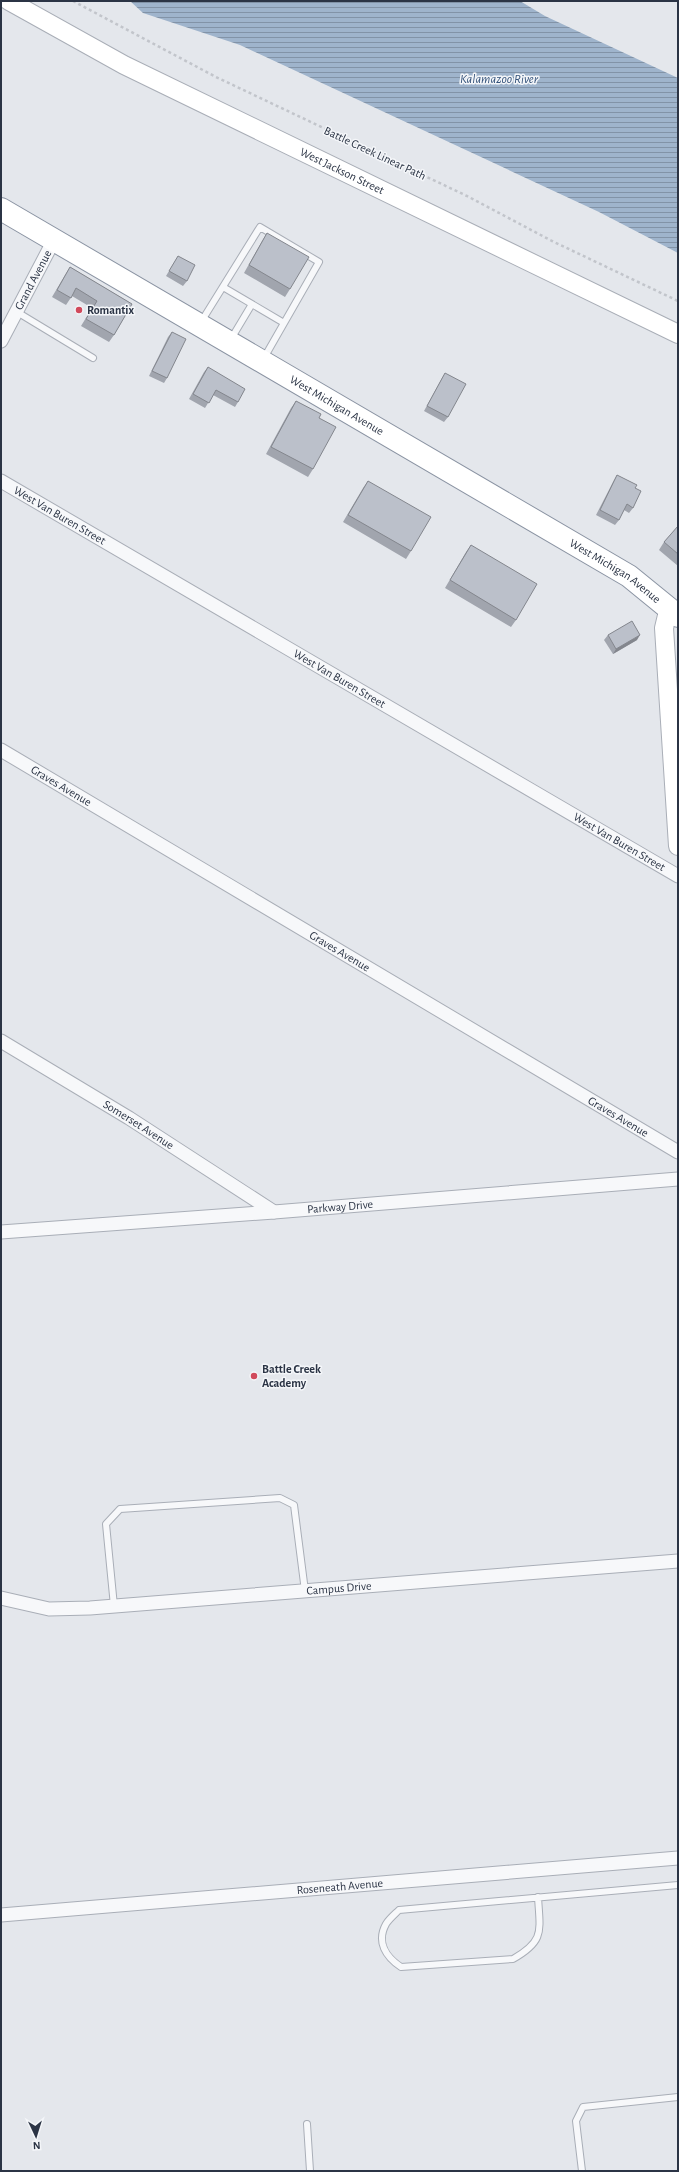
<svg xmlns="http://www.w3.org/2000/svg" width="679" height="2172" font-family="'Alegreya Sans',sans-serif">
  <defs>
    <pattern id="water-rules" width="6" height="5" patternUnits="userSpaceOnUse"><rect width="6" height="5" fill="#9fb4cc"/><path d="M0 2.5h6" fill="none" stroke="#8293a7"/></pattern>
  </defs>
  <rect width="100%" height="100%" fill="#e4e7ec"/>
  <path fill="url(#water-rules)" d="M 130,1 L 520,1 L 545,16 L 678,78 L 678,253 L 599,212 L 240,45 L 143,13 Z"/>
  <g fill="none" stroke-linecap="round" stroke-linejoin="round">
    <defs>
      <path id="lane" d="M 223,287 L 284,323
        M 17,312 L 93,358
        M 201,322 L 260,227 L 319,262 L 264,358
        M 231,339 L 252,304
        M 114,1606 L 106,1524 L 120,1509 L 280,1498 L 294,1505 L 305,1591
        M 538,1897 C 540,1931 545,1941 513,1959 L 401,1967 C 386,1957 376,1942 386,1924 C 389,1919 395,1914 399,1910 L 678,1885
        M 307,2124 L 310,2171
        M 582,2171 L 576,2121 L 583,2107 L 678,2097"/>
      <g id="street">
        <path id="s1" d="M 1,341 L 54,240"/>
        <path id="s2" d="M 1,481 L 678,876"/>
        <path id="s3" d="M 1,750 L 678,1152"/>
        <path id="s4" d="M 1,1041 L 129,1118 L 274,1212"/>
        <path id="s5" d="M 1,1232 L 274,1212 L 678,1179"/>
        <path id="s6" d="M 1,1598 L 49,1609 L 90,1608 L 678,1561"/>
        <path id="s7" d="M 1,1915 L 678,1858"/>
      </g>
      <g id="secondary">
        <path id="s8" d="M 9,1 L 124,65 L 678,334"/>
        <path d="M 669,607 L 664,628 L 678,846"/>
      </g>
      <g id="highway">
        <path id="s9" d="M 1,209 L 629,576 L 678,616"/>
      </g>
    </defs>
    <use href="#lane" stroke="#a9aeb7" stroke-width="8"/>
    <use href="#street" stroke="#a9aeb7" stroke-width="15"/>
    <use href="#secondary" stroke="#a9aeb7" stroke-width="20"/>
    <use href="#highway" stroke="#8b94a3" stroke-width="24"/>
    <path stroke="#c2c5cb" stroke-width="2.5" stroke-dasharray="3 3" stroke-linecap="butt" d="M 73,1 L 216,77 L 467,196 L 552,241 L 678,301"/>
    <use href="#lane" stroke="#f7f8fa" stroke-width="6"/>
    <use href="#street" stroke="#f7f8fa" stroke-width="13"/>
    <use href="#secondary" stroke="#fff" stroke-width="18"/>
    <use href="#highway" stroke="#fff" stroke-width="22"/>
  </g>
  <path fill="#a1a5ae" d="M 267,233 L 290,289 L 285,297 L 244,273 L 262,241 Z
    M 178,256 L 187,281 L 183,286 L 166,276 Z
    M 70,267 L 132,304 L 114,335 L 109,342 L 81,326 L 92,308 L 72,296 L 66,305 L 52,297 L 65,275 Z
    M 172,332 L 167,378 L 164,383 L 149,376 L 168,337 Z
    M 208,367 L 238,402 L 235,407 L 213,395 L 205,408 L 189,399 L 204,372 Z
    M 445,373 L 448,417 L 444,422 L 424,411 L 442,378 Z
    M 296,401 L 319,418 L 313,469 L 308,477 L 266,454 L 291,408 Z
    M 617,475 L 635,488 L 633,508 L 629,513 L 624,510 L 619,520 L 615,525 L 596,515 L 614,480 Z
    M 368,481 L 411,551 L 406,559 L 343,522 L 363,488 Z
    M 678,526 L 678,566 L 659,550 L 664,542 Z
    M 471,545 L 516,620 L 511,627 L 445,588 L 466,552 Z
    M 608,635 L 637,640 L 613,654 L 604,640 Z"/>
  <path fill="#83868d" d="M 640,635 L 637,640 L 613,654 L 616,649 Z"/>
  <path fill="#bbc0ca" stroke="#83868d" d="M 267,233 L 309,257 L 290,289 L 249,265 Z
    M 178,256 L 195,265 L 187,281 L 169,271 Z
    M 70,267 L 132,304 L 114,335 L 86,319 L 97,301 L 76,288 L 71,298 L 57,290 Z
    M 172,332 L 186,339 L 167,378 L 152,371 Z
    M 208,367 L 245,389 L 238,402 L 216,390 L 209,403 L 193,394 Z
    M 445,373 L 466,384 L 448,417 L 427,406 Z
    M 296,401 L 321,414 L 319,418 L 336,427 L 313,469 L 271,447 Z
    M 617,475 L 637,485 L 635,488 L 641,491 L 633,508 L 627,504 L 619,520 L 600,510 Z
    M 368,481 L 431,517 L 411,551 L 348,515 Z
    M 678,526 L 678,554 L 664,542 Z
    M 471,545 L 537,584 L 516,620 L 450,580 Z
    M 632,621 L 640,635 L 616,649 L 608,635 Z"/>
  <g fill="#d1495b" stroke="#f4f6f9" stroke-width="1.5">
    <circle cx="79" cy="310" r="4"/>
    <circle cx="254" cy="1376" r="4"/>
  </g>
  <g text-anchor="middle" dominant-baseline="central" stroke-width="3" stroke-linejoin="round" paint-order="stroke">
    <g font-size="12" fill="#2b3445" stroke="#f4f6f9">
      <text transform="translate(375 153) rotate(25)">Battle Creek Linear Path</text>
      <text stroke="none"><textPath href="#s8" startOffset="374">West Jackson Street</textPath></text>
      <text stroke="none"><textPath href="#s1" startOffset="69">Grand Avenue</textPath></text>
      <text stroke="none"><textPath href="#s9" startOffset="389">West Michigan Avenue</textPath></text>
      <text stroke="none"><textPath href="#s2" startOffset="68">West Van Buren Street</textPath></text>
      <text stroke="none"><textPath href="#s9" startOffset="713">West Michigan Avenue</textPath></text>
      <text stroke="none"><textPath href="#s2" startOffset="392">West Van Buren Street</textPath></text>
      <text stroke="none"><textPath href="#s3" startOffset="70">Graves Avenue</textPath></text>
      <text stroke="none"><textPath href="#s2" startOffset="716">West Van Buren Street</textPath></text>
      <text stroke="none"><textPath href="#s3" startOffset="394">Graves Avenue</textPath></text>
      <text stroke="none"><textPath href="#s3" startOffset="718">Graves Avenue</textPath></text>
      <text stroke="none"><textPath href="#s4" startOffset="161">Somerset Avenue</textPath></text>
      <text stroke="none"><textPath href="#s5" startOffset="340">Parkway Drive</textPath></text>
      <text stroke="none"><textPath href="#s6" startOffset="340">Campus Drive</textPath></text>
      <text stroke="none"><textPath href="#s7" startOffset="340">Roseneath Avenue</textPath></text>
    </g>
    <g font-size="12" font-weight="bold" fill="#2b3445" stroke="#f4f6f9" text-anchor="start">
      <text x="87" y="310">Romantix</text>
      <text x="262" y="1369">Battle Creek<tspan x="262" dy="14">Academy</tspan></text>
    </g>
    <g font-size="13" font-style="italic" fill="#34527a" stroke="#f4f6f9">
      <text x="499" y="79">Kalamazoo River</text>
    </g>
  </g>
  <rect width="679" height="2172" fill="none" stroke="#2b3445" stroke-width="4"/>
  <g transform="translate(36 2136) rotate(176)" stroke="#f4f6f9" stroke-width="3" paint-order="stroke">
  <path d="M0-3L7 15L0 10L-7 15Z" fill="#2b3445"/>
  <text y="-6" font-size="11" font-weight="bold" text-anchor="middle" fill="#2b3445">N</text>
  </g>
</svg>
